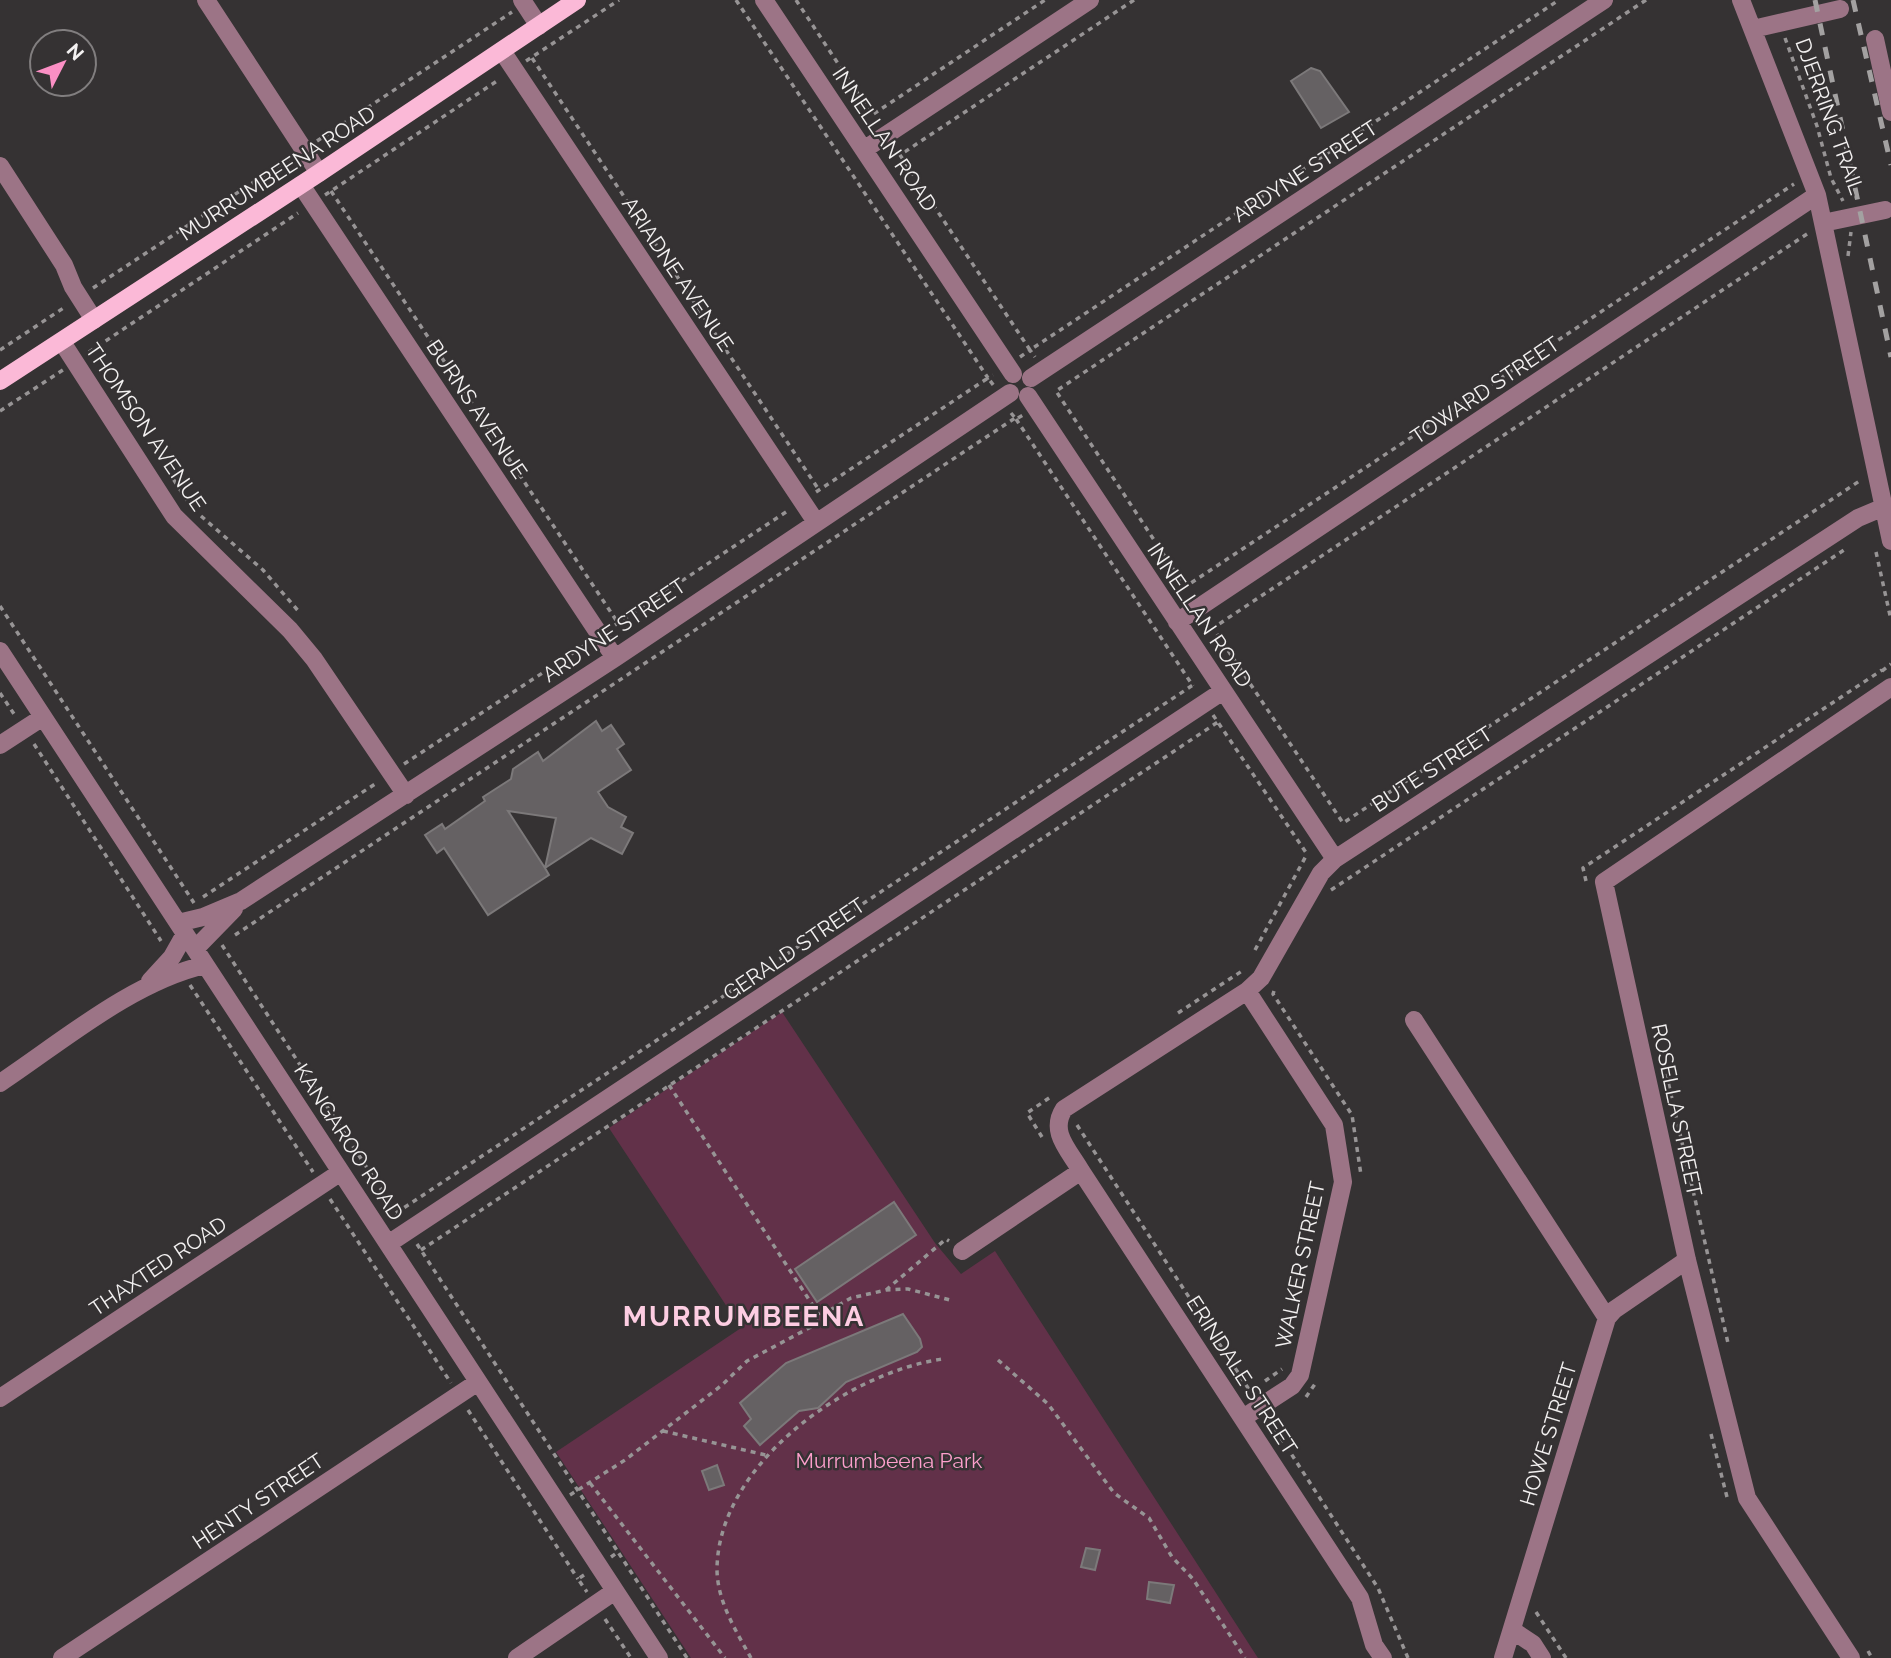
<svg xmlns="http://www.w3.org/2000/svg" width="1891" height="1658" font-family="Raleway,sans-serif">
  <rect width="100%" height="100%" fill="#353233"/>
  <path fill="#623149" d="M 782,1012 L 935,1243 L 961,1274 L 995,1251 L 1258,1658 L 691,1658 L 556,1452 L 741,1328 L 609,1128 Z"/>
  <path fill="#656163" stroke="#7c797a" stroke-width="2" fill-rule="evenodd" d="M 1311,68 L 1320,71 L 1349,112 L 1321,128 L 1291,81 Z
    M 596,721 L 602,731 L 611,725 L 624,744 L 617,749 L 631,770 L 598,792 L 608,807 L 626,817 L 621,827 L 633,833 L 622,854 L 591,838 L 545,868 L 549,875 L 488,915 L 444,848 L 437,853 L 425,835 L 442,824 L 445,829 L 485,801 L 483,797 L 511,779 L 513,769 L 538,752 L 543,761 ZM 508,811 L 556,818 L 545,868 Z
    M 894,1202 L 916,1235 L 817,1302 L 795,1269 Z
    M 903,1314 L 920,1339 L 922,1347 L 917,1352 L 846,1382 L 818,1408 L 799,1411 L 760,1445 L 744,1426 L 751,1419 L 740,1403 L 786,1363 Z
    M 717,1465 L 724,1485 L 709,1490 L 702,1471 Z
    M 1086,1548 L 1100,1550 L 1095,1570 L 1081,1567 Z
    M 1149,1582 L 1174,1585 L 1170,1603 L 1147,1599 Z"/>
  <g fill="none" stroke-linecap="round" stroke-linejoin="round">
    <path stroke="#979495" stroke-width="3.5" stroke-dasharray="5 5" stroke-linecap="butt" d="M 736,0 L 988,378 L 993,375
      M 796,0 L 872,115 L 1045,0
      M 1134,0 L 900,155 L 1030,350 L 1559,0
      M 1646,0 L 1056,391 L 1185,587 L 1794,184
      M 1785,38 L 1817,126 L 1831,178 L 1843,201
      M 532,58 L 819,490
      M 526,61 L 619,0
      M 317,141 L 512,12
      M 331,191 L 618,623
      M 325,195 L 500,79
      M 1807,234 L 1213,628 L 1343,823 L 1861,480
      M 1848,256 L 1851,232
      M 93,288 L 290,158
      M 0,350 L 65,307
      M 89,352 L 298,213
      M 1020,357 L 1030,350 L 1035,357
      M 0,411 L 63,370
      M 1011,413 L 1016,419 L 1023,415
      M 1016,419 L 1193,686
      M 168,471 L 192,508
      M 816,492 L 988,378 L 994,386
      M 201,516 L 263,570 L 300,613
      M 1876,552 L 1891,620
      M 0,606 L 194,903
      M 615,625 L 789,510
      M 1882,671 L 1891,664
      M 0,693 L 14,714
      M 1213,715 L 1307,854
      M 34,744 L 161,941
      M 404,764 L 588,643
      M 1586,881 L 1583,868 L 1882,670
      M 1331,890 L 1847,548
      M 203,897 L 378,782
      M 235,935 L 1015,418
      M 222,945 L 399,1217
      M 1255,950 L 1306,856
      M 190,985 L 313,1172
      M 1274,991 L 1273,994 L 1352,1115 L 1361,1175
      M 1178,1013 L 1242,971
      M 1664,1064 L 1728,1343
      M 669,1085 L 821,1318
      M 1077,1125 L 1250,1391 L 1253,1389
      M 1042,1137 L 1027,1113 L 1052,1096
      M 330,1199 L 451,1383
      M 396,1213 L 1193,685
      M 417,1244 L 618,1552
      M 421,1250 L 1218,722
      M 886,1290 L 946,1239 L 949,1241
      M 998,1360 L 1048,1404 L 1114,1493 L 1149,1518 L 1172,1557 L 1193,1579 L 1245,1658
      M 1265,1381 L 1282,1369
      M 1306,1397 L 1317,1381
      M 468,1410 L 578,1579
      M 1270,1421 L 1378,1588 L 1408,1658
      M 663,1431 L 770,1456
      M 1711,1434 L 1728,1501
      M 590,1483 L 725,1658
      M 570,1495 L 625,1460 L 722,1385 L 747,1361 L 811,1327 L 830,1310 L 851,1298 L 886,1290 L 908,1289 L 950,1300
      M 611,1557 L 618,1552 L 687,1658
      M 584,1575 L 578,1579 L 587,1592
      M 1536,1612 L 1566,1658
      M 605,1619 L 631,1658
      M 1868,1651 L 1872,1658
      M 751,1658 C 736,1631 717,1601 717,1569 C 718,1464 848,1372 943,1359"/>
    <path stroke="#9c7486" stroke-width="18" d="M 206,0 L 319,173
      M 522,0 L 539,26
      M 764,0 L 1013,374
      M 1741,0 L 1817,195 L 1891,541
      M 1753,29 L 1840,9
      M 1875,39 L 1891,112
      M 502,51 L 816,522
      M 865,149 L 1090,0
      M 0,166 L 64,265 L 73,287 L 94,320
      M 301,185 L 615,658
      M 1823,223 L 1885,210
      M 62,342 L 174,516 L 290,630 L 314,659 L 406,795
      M 1031,378 L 1604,0
      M 1028,396 L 1335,859
      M 1177,622 L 1817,195
      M 0,651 L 659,1658
      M 0,745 L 43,717
      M 178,923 L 203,917 L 241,901 L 615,658 L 1010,393
      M 195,949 L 234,909
      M 150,981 L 172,957 L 185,934
      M 1414,1020 L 1607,1318
      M 0,1083 C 63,1041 132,982 205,965
      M 388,1244 L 1223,691
      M 962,1251 L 1081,1171
      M 0,1398 L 341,1172
      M 1243,1418 L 1292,1386 L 1300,1375 L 1343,1182 L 1334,1125 L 1247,991
      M 1512,1630 L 1533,1644 L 1542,1658
      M 62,1658 L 478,1382
      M 517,1658 L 615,1591
      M 1383,1658 L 1374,1645 L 1360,1598 L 1081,1171 C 1069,1150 1049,1132 1064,1109 L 1247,991 L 1261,978 L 1321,873 L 1335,859 L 1858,518 L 1884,507
      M 1503,1658 L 1607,1318 L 1614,1310 L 1687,1260
      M 1851,1658 L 1747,1498 L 1687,1260 L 1604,882 L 1891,687"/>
    <path stroke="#fbb9d7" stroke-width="18" d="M 0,381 L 319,173 L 577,0"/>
    <path stroke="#a3a1a1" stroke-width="5" stroke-dasharray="12 12" stroke-linecap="butt" d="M 1815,0 L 1891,357
      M 1853,0 L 1891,165"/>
  </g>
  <g text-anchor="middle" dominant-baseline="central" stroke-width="5" stroke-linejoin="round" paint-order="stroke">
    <g font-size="21" fill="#f3f1f1" stroke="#353233">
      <text transform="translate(1830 116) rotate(70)">DJERRING TRAIL</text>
      <text transform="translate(885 139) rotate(56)">INNELLAN ROAD</text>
      <text transform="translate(1305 171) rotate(-33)">ARDYNE STREET</text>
      <text transform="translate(277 173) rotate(-33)">MURRUMBEENA ROAD</text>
      <text transform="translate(678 274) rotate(56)">ARIADNE AVENUE</text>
      <text transform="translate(1485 390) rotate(-34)">TOWARD STREET</text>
      <text transform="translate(477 409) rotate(56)">BURNS AVENUE</text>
      <text transform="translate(146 427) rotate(56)">THOMSON AVENUE</text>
      <text transform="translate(1200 615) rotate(56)">INNELLAN ROAD</text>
      <text transform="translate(614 630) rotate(-34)">ARDYNE STREET</text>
      <text transform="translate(1432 769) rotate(-33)">BUTE STREET</text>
      <text transform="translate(794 949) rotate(-34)">GERALD STREET</text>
      <text transform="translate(1677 1110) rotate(78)">ROSELLA STREET</text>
      <text transform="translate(349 1142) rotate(57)">KANGAROO ROAD</text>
      <text transform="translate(1300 1265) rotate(-78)">WALKER STREET</text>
      <text transform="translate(158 1266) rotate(-34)">THAXTED ROAD</text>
      <text transform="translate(1242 1375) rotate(57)">ERINDALE STREET</text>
      <text transform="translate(1548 1434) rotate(-73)">HOWE STREET</text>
      <text transform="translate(258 1501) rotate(-34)">HENTY STREET</text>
    </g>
    <g font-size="21" fill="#fd9fcc" stroke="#353233">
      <text x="889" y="1460">Murrumbeena Park</text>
    </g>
    <g font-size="28" font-weight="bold" letter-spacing="2" fill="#fdcde2" stroke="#353233">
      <text x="744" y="1316">MURRUMBEENA</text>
    </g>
  </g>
  <g transform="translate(63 63) rotate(48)"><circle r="33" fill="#353233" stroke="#817e7f" stroke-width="2"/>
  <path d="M0-5L12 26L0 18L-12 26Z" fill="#fb8fc4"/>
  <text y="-10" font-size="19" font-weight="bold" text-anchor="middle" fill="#f3f1f1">N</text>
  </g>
</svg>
